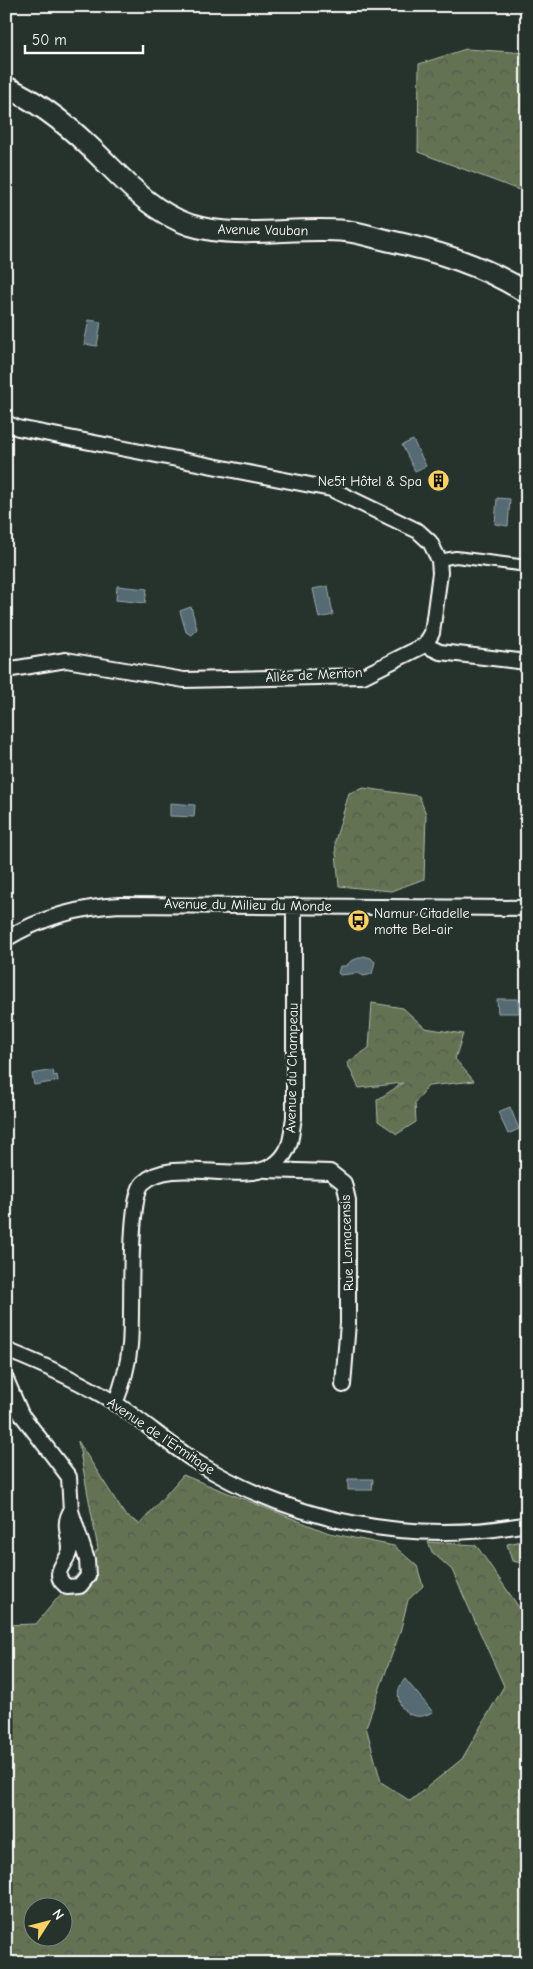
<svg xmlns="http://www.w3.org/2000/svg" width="533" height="1969" font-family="'Comic Neue',sans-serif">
  <defs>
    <pattern id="forest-crowns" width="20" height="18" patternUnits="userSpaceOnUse" patternTransform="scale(1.25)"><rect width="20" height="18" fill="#637253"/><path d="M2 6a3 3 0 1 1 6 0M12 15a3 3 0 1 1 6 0" fill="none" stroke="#555b4f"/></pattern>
  </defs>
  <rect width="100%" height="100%" fill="#26332d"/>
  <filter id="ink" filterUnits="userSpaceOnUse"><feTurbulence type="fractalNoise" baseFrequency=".02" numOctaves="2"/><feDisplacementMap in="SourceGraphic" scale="10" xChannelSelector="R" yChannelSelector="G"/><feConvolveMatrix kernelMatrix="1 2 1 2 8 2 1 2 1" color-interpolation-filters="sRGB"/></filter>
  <g filter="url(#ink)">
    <path fill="url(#forest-crowns)" stroke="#b1b8a9" fill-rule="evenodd" d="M 466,49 L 527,53 L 527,193 L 418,152 L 419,64 Z
      M 364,788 L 419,796 L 426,814 L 424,879 L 391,891 L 339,886 L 335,841 L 349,793 Z
      M 372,1003 L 403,1008 L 425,1028 L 463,1034 L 455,1059 L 474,1081 L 428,1086 L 415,1103 L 416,1122 L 397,1134 L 378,1121 L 377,1100 L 403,1083 L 359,1088 L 347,1063 L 369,1048 Z
      M 78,1441 L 125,1515 L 140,1524 L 183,1475 L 329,1533 L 394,1546 L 417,1566 L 423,1586 L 408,1600 L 400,1632 L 366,1727 L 381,1782 L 410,1801 L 462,1759 L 504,1686 L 452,1570 L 432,1552 L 428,1542 L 476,1545 L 527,1619 L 527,1963 L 6,1963 L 6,1625 L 36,1624 L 98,1549 ZM 32,1906 L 62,1906 L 62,1936 L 32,1936 Z
      M 527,1540 L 527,1564 L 512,1561 L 507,1544 Z"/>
    <path fill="#556b73" stroke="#99a6ab" d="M 89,320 L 101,322 L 97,346 L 84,344 Z
      M 413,440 L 426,466 L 415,471 L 402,445 Z
      M 497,498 L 510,499 L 508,526 L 495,524 Z
      M 117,586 L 147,589 L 145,603 L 116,600 Z
      M 328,586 L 333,615 L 319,618 L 313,589 Z
      M 191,607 L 197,629 L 191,635 L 186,632 L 180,611 Z
      M 170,803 L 195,805 L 194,817 L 170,816 Z
      M 364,956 L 371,958 L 375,962 L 372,974 L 364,976 L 358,973 L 340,975 L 338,973 L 340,966 L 346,966 L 351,961 Z
      M 497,999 L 518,999 L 519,1013 L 498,1013 Z
      M 53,1070 L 54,1076 L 57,1075 L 58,1081 L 34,1085 L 32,1074 Z
      M 510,1107 L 519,1129 L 508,1134 L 498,1112 Z
      M 348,1479 L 373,1479 L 372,1490 L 348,1490 Z
      M 405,1679 L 433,1712 C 430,1713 425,1716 422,1716 C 400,1719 391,1692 405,1679 Z"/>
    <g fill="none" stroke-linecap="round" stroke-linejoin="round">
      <defs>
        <path id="pedestrian" d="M 439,560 L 456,557 L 527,566"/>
        <path id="minor" d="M 6,423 L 18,428 L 331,489 L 418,531 L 430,542 L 439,560 L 440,573 L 432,633 L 425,645 L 363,676 L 184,680 L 66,660 L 6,670
          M 425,645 L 440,652 L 527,662
          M 6,939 C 42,917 79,907 120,905 L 527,908
          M 266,1170 L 330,1172 L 344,1183 L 348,1200 L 348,1323 L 343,1385
          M 6,1350 C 44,1365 80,1381 115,1403 C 143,1421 167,1443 195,1461 C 292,1522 414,1546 527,1524
          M 6,1379 L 21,1414 L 69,1477 L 71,1511 L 87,1560 L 88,1576 L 80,1586 L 67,1587 C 63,1583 59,1581 59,1574 C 60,1564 69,1559 70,1549 C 70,1536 62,1524 71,1511
          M 115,1404 C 123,1384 128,1366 130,1345 C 133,1316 127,1199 143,1183 C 178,1149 269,1201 289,1145 C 292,1137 292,1127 294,1118 L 294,906"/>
        <path id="secondary" d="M 6,87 C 37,101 65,123 89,146 C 121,176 147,210 190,225 C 237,240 296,226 345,231 C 358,232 372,237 386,240 C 436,251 483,265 527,293"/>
      </defs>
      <use href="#pedestrian" stroke="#fff" stroke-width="14"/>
      <use href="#minor" stroke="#fff" stroke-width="18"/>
      <use href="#secondary" stroke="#fff" stroke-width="24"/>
      <use href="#pedestrian" stroke="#26332d" stroke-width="10"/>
      <use href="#minor" stroke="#26332d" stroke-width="14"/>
      <use href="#secondary" stroke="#26332d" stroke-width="20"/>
    </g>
  </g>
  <defs>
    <symbol id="building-disc" viewBox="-11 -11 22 22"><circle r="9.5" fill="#ffd166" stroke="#26332d"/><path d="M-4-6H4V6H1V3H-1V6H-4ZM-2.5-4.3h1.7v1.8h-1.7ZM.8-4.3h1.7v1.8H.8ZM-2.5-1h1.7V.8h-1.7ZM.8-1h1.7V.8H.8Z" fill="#111"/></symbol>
    <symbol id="bus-disc" viewBox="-11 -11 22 22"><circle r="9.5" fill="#ffd166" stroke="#26332d"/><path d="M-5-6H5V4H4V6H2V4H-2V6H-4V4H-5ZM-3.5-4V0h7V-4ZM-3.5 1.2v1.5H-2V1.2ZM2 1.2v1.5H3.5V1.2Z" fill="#111"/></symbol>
  </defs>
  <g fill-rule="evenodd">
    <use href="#building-disc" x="426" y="468" width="25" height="25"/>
    <use href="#bus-disc" x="346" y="908" width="25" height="25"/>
  </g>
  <g text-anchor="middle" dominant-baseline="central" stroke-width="5" stroke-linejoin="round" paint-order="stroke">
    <g font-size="14" fill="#fff" stroke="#26332d">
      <text transform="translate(263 230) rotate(1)">Avenue Vauban</text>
      <text transform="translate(314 675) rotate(-3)">Allée de Menton</text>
      <text transform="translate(248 905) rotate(1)">Avenue du Milieu du Monde</text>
      <text transform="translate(292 1068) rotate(-89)">Avenue du Champeau</text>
      <text transform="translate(347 1243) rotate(-92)">Rue Lomacensis</text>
      <text transform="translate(161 1436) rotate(34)">Avenue de l'Ermitage</text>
    </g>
    <g font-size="14" fill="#fff" stroke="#26332d" text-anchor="end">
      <text x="422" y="481">Ne5t Hôtel &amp; Spa</text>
      <text x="374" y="913" text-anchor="start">Namur Citadelle<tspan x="374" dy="16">motte Bel-air</tspan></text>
    </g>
  </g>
  <rect width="533" height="1969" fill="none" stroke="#26332d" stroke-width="25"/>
  <rect x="12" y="12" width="508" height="1944" fill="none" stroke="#fff" stroke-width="2" filter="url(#ink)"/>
  <g transform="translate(48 1922) rotate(54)"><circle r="24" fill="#26332d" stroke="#7d8581"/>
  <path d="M0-4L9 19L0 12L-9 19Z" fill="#ffd166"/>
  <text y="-8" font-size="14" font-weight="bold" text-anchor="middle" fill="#ffffff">N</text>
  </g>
  <path d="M25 45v8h118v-8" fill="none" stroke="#ffffff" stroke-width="2.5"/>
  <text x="32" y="45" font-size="15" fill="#ffffff" stroke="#26332d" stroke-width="4" paint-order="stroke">50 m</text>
</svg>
